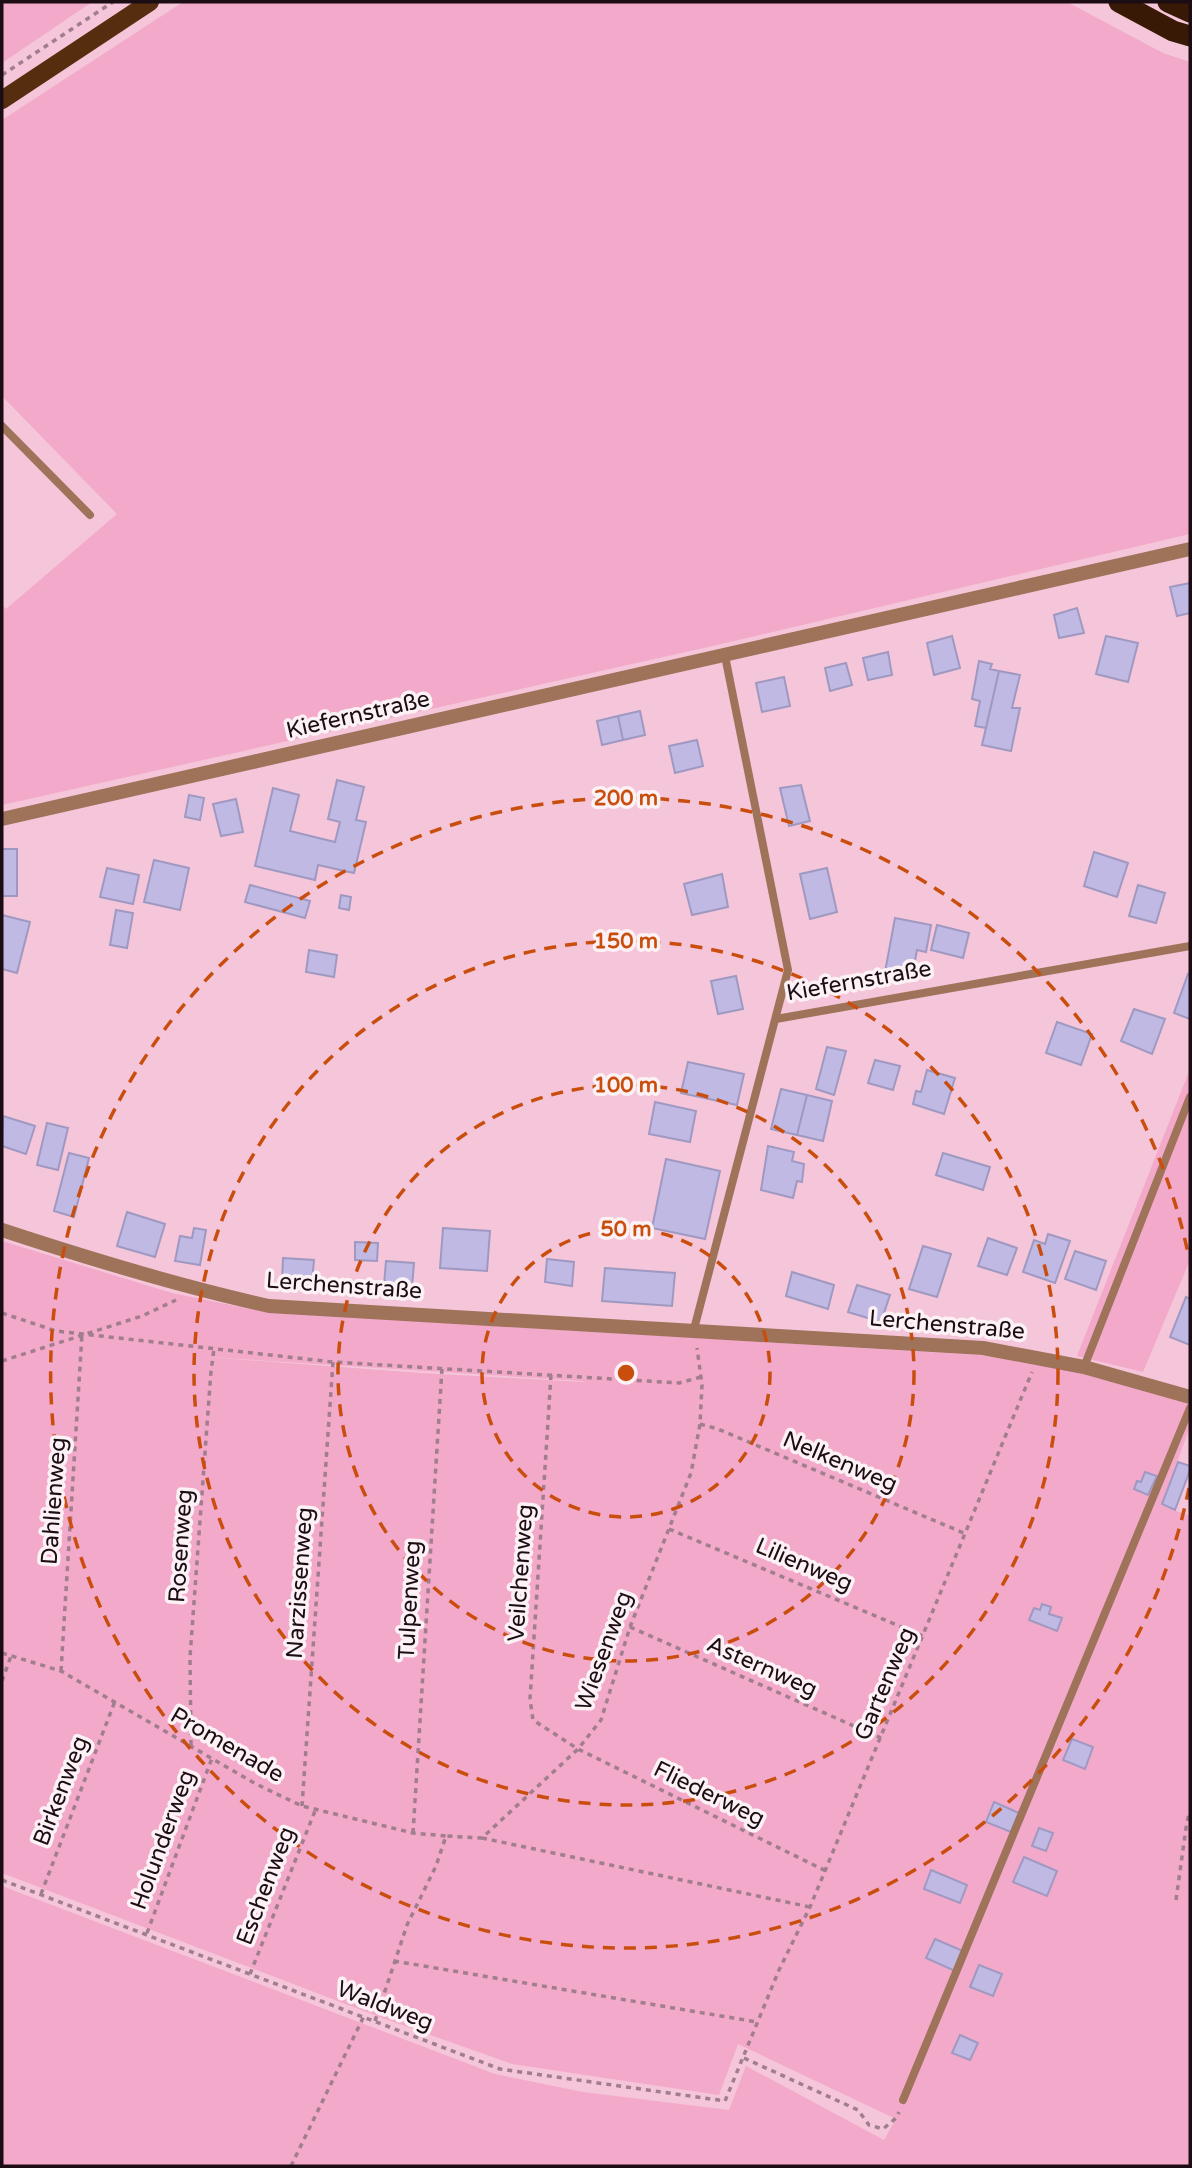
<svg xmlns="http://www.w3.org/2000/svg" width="1192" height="2168" font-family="'Varela Round',sans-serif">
  <rect width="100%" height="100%" fill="#f5c5d9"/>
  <path fill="#f3a9c9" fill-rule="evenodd" d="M 2,2 L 92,2 L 2,63 Z
    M 183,2 L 1067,2 L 1163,53 L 1190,62 L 1190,534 L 717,645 L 2,805 L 2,605 L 6,609 L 117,514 L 2,396 L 2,120 Z
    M 1190,1069 L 1190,1260 L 1143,1372 L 1077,1356 Z
    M 2,1241 L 172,1293 L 265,1312 L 978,1355 L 1045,1363 L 1190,1401 L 1190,1427 L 1161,1505 L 1190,1516 L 1190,2166 L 2,2166 L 2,1886 L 495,2074 L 583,2092 L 729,2110 L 746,2066 L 884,2140 L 896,2119 L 738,2044 L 719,2095 L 512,2064 L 377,2016 L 2,1873 ZM 193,1356 L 583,1381 L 584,1382 L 421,1373 Z"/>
  <path fill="#bfb9e3" stroke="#9f99c2" stroke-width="2" d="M 1190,583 L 1190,613 L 1177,616 L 1170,587 Z
    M 1077,608 L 1084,633 L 1059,638 L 1054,615 Z
    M 952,636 L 960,668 L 934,675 L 927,643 Z
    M 1106,636 L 1138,643 L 1128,682 L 1096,674 Z
    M 888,652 L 892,675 L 868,680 L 863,658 Z
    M 979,661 L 992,664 L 990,669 L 999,671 L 986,728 L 975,726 L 980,701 L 972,699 Z
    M 846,663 L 852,685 L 830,691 L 825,668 Z
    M 999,671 L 1020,675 L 1012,708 L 1020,708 L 1011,751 L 982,745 Z
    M 784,677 L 790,706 L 762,712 L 756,683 Z
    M 640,711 L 645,735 L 623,740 L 618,716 Z
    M 618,716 L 623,740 L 602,745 L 597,721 Z
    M 697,740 L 703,766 L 675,773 L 669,746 Z
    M 337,780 L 364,787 L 356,820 L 366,822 L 354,873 L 318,865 L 315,880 L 255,866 L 273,788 L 299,795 L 290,831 L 335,842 L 340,822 L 328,819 Z
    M 801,785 L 810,821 L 789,826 L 780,788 Z
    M 189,795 L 204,798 L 200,820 L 185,817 Z
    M 236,799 L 243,832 L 221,836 L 213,804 Z
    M 2,849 L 17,849 L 17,896 L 2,896 Z
    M 1094,852 L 1128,863 L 1117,897 L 1084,886 Z
    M 154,860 L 189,868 L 180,910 L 144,902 Z
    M 107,868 L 139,875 L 133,904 L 100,897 Z
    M 827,868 L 837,912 L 810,919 L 800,874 Z
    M 722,874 L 728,907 L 692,915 L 684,884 Z
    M 250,885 L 310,901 L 305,918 L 245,902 Z
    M 1138,885 L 1165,893 L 1156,923 L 1129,916 Z
    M 341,895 L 351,897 L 349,910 L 339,908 Z
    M 116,910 L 133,913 L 127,948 L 110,945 Z
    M 2,915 L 30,922 L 17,973 L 2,969 Z
    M 895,918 L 931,925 L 926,952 L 917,950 L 912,976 L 885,972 Z
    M 937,925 L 969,933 L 963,958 L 931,950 Z
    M 309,950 L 337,955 L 334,977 L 306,972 Z
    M 1188,974 L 1190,975 L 1190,1019 L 1174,1013 Z
    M 736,976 L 743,1009 L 718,1014 L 711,981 Z
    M 1134,1009 L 1165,1019 L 1152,1054 L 1121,1041 Z
    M 1057,1022 L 1092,1034 L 1081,1065 L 1046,1053 Z
    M 827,1047 L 846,1051 L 834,1095 L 816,1089 Z
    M 875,1060 L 900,1066 L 893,1090 L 868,1083 Z
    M 688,1062 L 744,1074 L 737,1105 L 681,1093 Z
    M 927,1070 L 955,1078 L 944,1114 L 913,1104 L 916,1091 L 921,1092 Z
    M 781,1089 L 807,1095 L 797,1135 L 771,1129 Z
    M 807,1095 L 832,1101 L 823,1141 L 797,1135 Z
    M 655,1102 L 696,1111 L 690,1142 L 649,1134 Z
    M 3,1116 L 35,1126 L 26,1154 L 2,1146 Z
    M 47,1123 L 68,1128 L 58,1170 L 37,1165 Z
    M 768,1146 L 794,1152 L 792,1161 L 804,1164 L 802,1182 L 797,1181 L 793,1198 L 761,1190 Z
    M 69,1153 L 89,1158 L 74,1217 L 54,1211 Z
    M 943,1153 L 990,1167 L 983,1190 L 936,1175 Z
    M 666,1159 L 720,1171 L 705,1239 L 652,1228 Z
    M 127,1212 L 165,1224 L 155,1257 L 117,1246 Z
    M 194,1228 L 206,1230 L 200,1265 L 175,1261 L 180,1236 L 192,1238 Z
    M 443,1228 L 490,1231 L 487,1271 L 440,1268 Z
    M 1048,1234 L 1070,1241 L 1055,1283 L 1023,1272 L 1034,1240 L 1045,1244 Z
    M 988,1238 L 1017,1248 L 1007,1275 L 978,1266 Z
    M 355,1242 L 378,1243 L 377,1261 L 355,1260 Z
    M 923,1246 L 951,1254 L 937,1297 L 909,1289 Z
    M 1075,1251 L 1106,1261 L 1096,1290 L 1065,1279 Z
    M 283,1258 L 314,1260 L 312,1282 L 282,1281 Z
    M 547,1259 L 574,1262 L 572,1286 L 545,1282 Z
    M 386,1261 L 414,1263 L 412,1287 L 384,1285 Z
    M 605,1268 L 675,1273 L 672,1306 L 602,1301 Z
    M 792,1272 L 834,1285 L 828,1309 L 786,1296 Z
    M 857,1285 L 890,1295 L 881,1322 L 848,1312 Z
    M 1186,1297 L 1190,1299 L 1190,1345 L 1170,1337 Z
    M 1178,1462 L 1190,1466 L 1190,1470 L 1175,1510 L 1162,1504 Z
    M 1145,1472 L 1157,1476 L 1148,1495 L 1134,1489 L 1137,1481 L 1141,1482 Z
    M 1042,1604 L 1051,1607 L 1049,1614 L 1062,1618 L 1057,1631 L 1029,1620 L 1034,1608 L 1040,1610 Z
    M 1072,1739 L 1093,1747 L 1085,1769 L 1063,1760 Z
    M 994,1802 L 1019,1813 L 1011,1832 L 986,1822 Z
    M 1039,1828 L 1053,1833 L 1046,1851 L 1032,1846 Z
    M 1024,1857 L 1057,1871 L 1047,1896 L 1013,1882 Z
    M 931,1870 L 967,1885 L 960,1903 L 924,1889 Z
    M 935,1939 L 963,1951 L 955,1971 L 926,1958 Z
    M 979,1965 L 1002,1974 L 993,1996 L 970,1987 Z
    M 960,2035 L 978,2043 L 970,2060 L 952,2053 Z"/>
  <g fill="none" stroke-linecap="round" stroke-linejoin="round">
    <path stroke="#a17e8d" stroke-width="3.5" stroke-dasharray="5 5" stroke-linecap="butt" d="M 2,75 L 113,2
      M 2,1313 L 56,1331 L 333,1362 L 679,1383 L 701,1377
      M 2,1361 L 142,1316 L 176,1300
      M 551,1375 L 530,1699 L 533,1720 L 578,1749 L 826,1871
      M 700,1424 L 718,1429 L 966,1534
      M 669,1529 L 923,1636
      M 630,1627 L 881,1738
      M 2,1653 L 61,1671 L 256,1784 L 302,1806 L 413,1833 L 446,1836
      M 61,1671 L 82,1334
      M 2,1681 L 11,1656
      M 191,1745 L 190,1657 L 211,1371 L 214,1349
      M 302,1806 L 333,1362
      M 413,1833 L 442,1368
      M 482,1838 L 810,1907
      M 2,1880 L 500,2069 L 725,2101 L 779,1970 L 810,1907 L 1032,1372
      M 41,1894 L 115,1701
      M 1176,1900 L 1187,1821 L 1190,1812
      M 147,1933 L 212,1758
      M 394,1961 L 757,2022
      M 250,1974 L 315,1811
      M 375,2021 L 407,1925 L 436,1866 L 446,1836 L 482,1838 L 578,1749 L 601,1720 L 630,1627 L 691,1473 L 700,1424 L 702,1385 L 697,1348
      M 744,2058 L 858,2110 L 869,2125 L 883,2129 L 896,2118 L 899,2112
      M 291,2166 L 364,2016"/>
    <path stroke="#9e735a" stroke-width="8" d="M 2,426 L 90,515
      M 776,1019 L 1190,946
      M 694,1329 L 788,970 L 725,656
      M 1084,1367 L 1190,1097
      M 903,2100 L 1190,1408"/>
    <path stroke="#9e735a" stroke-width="14" d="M 2,819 L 1190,549
      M 2,1230 C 90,1259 178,1286 269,1306 L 983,1348 L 1084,1367 L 1190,1397"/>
    <path stroke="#572d10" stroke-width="18" d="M 2,100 L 150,2"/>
    <path stroke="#381905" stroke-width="21" d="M 1119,2 L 1173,31 L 1190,36
      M 1168,2 L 1190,12"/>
  </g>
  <g fill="none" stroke="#c94e0d" stroke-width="3.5" stroke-dasharray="12 9">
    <circle cx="626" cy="1373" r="144"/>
    <circle cx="626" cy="1373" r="288"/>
    <circle cx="626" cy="1373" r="432"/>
    <path d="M1189 1488A575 575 0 1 1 1189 1258"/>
  </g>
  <g text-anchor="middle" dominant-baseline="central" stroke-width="7" stroke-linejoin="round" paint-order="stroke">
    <g font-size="23" fill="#1c0d14" stroke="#fcf2f6">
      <text transform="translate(358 715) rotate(-13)">Kiefernstraße</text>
      <text transform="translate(859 981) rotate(-10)">Kiefernstraße</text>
      <text transform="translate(344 1286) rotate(4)">Lerchenstraße</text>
      <text transform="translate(947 1325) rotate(5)">Lerchenstraße</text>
      <text transform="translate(840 1462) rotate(23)">Nelkenweg</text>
      <text transform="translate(54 1501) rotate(-86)">Dahlienweg</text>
      <text transform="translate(181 1546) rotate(-86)">Rosenweg</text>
      <text transform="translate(804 1565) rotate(23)">Lilienweg</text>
      <text transform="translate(521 1573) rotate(-86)">Veilchenweg</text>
      <text transform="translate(300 1583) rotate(-86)">Narzissenweg</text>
      <text transform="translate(410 1600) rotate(-87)">Tulpenweg</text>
      <text transform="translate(604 1651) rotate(-70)">Wiesenweg</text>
      <text transform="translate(762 1667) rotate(24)">Asternweg</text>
      <text transform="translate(885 1684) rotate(-67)">Gartenweg</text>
      <text transform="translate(227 1745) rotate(30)">Promenade</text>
      <text transform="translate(61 1791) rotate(-69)">Birkenweg</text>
      <text transform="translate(709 1794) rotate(26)">Fliederweg</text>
      <text transform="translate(163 1840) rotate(-70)">Holunderweg</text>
      <text transform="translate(266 1886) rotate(-69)">Eschenweg</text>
      <text transform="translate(385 2006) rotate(21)">Waldweg</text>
    </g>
  </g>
  <circle cx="626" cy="1373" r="10" fill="#c94e0d" stroke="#fcf2f6" stroke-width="3.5"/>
  <g font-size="21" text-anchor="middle" font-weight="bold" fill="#c94e0d" stroke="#fcf2f6" stroke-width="7" stroke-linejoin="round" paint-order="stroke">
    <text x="626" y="805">200 m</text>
    <text x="626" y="948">150 m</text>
    <text x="626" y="1092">100 m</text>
    <text x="626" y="1236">50 m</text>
  </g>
  <rect width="1192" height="2168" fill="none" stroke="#1c0d14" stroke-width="7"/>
</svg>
